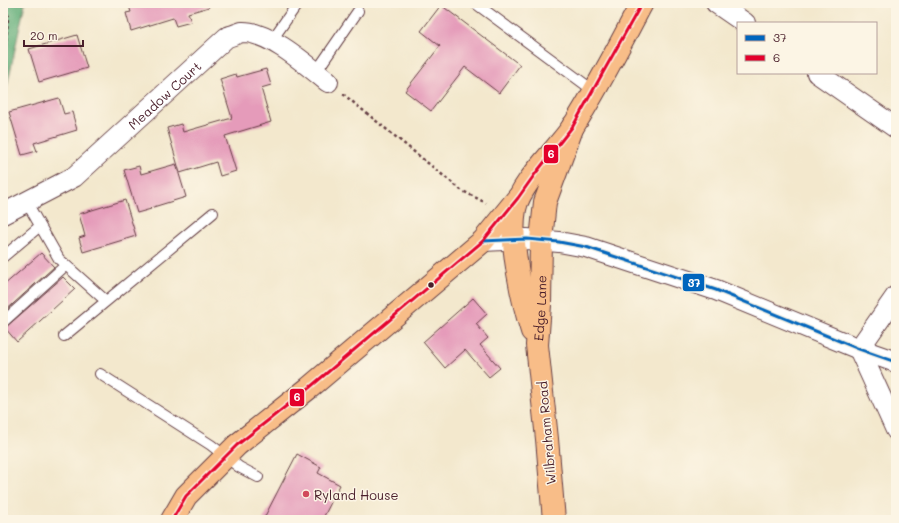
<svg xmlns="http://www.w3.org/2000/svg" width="899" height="523" font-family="Mali,sans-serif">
  <rect width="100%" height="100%" fill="#fcf5e5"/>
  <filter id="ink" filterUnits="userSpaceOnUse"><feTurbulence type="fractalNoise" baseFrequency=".025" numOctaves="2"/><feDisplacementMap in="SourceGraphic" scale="8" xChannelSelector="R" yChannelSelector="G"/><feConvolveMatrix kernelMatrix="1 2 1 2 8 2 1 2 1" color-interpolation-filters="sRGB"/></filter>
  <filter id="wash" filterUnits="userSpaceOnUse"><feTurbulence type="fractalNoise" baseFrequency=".012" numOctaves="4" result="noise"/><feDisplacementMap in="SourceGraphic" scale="16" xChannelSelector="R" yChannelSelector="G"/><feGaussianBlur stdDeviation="0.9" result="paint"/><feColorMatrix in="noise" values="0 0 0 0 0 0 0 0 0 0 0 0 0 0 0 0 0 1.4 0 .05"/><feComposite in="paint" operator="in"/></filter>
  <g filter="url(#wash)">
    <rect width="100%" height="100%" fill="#f3e8cd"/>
    <path fill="#60ad78" stroke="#556652" d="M 3,3 L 25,3 L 6,91 L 3,90 Z"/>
    <g id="blocks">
      <path fill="#e59bba" d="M 128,3 L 209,3 L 209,7 L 188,13 L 191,22 L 176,26 L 173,18 L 131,31 L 126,13 L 131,12 Z
        M 441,5 L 520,65 L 499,93 L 465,67 L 431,111 L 405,91 L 440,46 L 421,31 Z
        M 77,35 L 87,68 L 39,82 L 29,49 Z
        M 266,69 L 271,85 L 261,88 L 271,122 L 225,136 L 236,171 L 220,176 L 216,162 L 180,173 L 167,128 L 181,124 L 183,132 L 232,118 L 220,79 L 236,74 L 237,77 Z
        M 59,98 L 64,114 L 72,112 L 77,130 L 34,143 L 37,151 L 22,155 L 9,112 Z
        M 176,164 L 186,197 L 150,208 L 151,209 L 137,213 L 124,170 L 139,166 L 141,174 Z
        M 125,200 L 136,236 L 83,252 L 79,238 L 85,236 L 79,214 Z
        M 41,253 L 54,267 L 3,313 L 3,286 Z
        M 63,277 L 75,289 L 17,342 L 5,328 Z
        M 473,298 L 487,314 L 476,324 L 488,338 L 480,345 L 500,368 L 489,377 L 465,350 L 445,368 L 423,342 Z
        M 297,454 L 321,467 L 318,473 L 340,485 L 322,520 L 263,520 Z"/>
    </g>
  </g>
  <g filter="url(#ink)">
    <use href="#blocks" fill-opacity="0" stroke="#633d43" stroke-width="1"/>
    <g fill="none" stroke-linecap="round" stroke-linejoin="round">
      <defs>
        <path id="lane" d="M 475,3 L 594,91
          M 272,40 L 298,3
          M 316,72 L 358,11
          M 26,201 L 59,259 L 106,301
          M 3,257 L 40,226
          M 3,322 L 66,265
          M 64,336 L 213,213
          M 100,374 L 211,445 L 239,467 L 258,477"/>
        <g id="street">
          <path d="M 716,3 L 745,23"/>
          <path d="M 817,73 L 896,128"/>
          <path id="s1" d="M 3,214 L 74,177 L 227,37 C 232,36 238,33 242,32 C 269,31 308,66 328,82"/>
          <path d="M 483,241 L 527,239 L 559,242 L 586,247 L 716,290 L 859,349 L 896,362"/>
          <path d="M 896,296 L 859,349 L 896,430"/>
        </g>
        <path id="primary" d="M 172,520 L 186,496 L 237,445 L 309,388 L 483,241 L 518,198"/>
        <g id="highway">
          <path d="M 532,331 C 522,300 509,241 515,209 C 520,183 559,148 574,125 C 599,86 620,44 642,3"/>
          <path id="s2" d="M 554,520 L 547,439 L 537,345 L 540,305 L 541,240 L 545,202 L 573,126"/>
        </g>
      </defs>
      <use href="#lane" stroke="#633d43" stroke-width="12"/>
      <use href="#street" stroke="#633d43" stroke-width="22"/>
      <use href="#primary" stroke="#633d43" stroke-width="24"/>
      <use href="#highway" stroke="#633d43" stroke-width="24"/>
      <path stroke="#633d43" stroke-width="2.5" stroke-dasharray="3 3" stroke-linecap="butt" d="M 3,82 L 8,18 L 6,3
        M 343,94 L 461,190 L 486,203"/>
      <use href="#lane" stroke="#fff" stroke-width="10"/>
      <use href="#street" stroke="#fff" stroke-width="20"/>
      <use href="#primary" stroke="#f8bd88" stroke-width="22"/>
      <use href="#highway" stroke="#f8bd88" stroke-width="22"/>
      <defs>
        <path id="bus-1" d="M 483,241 L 527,239 L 559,242 L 586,247 L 716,290 L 859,349 L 896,362"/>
        <path id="bus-2" d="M 172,520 L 186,496 L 237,445 L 309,388 L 483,241 L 518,198 L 535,174 L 573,126 L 642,3"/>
      </defs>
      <use href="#bus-1" stroke="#fcf5e5" stroke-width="6"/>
      <use href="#bus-2" stroke="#fcf5e5" stroke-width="6"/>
      <use href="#bus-1" stroke="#0065bd" stroke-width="3"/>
      <use href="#bus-2" stroke="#e4002b" stroke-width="3"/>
    </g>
  </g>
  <circle fill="#4a1f2b" stroke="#fcf5e5" stroke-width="1.5" cx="431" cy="285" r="3.5"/>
  <circle fill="#d1495b" stroke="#fcf5e5" stroke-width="1.5" cx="306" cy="494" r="4"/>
  <g text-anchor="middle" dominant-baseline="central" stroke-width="3" stroke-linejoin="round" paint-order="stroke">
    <g font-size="13" fill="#4a1f2b" stroke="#fcf5e5">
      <text stroke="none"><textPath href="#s1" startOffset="202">Meadow Court</textPath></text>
      <text stroke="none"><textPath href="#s2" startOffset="213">Edge Lane</textPath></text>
      <text transform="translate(546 433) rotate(-95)">Wilbraham Road</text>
    </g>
    <g font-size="13" fill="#4a1f2b" stroke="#fcf5e5" text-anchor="start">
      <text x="314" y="494">Ryland House</text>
    </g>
  </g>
  <g stroke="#fcf5e5" stroke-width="1.5">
    <rect x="543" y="144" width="16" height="20" rx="4" fill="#e4002b"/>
    <rect x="682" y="273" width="23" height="19" rx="4" fill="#0065bd"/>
    <rect x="289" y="388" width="16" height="19" rx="4" fill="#e4002b"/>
  </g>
  <g font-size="11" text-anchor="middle" font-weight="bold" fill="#fff">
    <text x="551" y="158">6</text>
    <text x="694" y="287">37</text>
    <text x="297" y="401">6</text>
  </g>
  <rect width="899" height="523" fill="none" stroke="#fcf5e5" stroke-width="16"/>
  <rect x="737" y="22" width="140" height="52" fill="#fcf5e5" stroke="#b59f9b"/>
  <rect x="745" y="35" width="20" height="6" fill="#0065bd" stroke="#b59f9b"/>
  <text x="773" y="42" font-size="12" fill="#4a1f2b">37</text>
  <rect x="745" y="55" width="20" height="6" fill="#e4002b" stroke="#b59f9b"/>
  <text x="773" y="62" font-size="12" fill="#4a1f2b">6</text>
  <path d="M24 40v6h59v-6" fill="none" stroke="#4a1f2b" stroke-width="2"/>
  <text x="30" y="40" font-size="12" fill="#4a1f2b" stroke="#fcf5e5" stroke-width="3" paint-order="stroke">20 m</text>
</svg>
